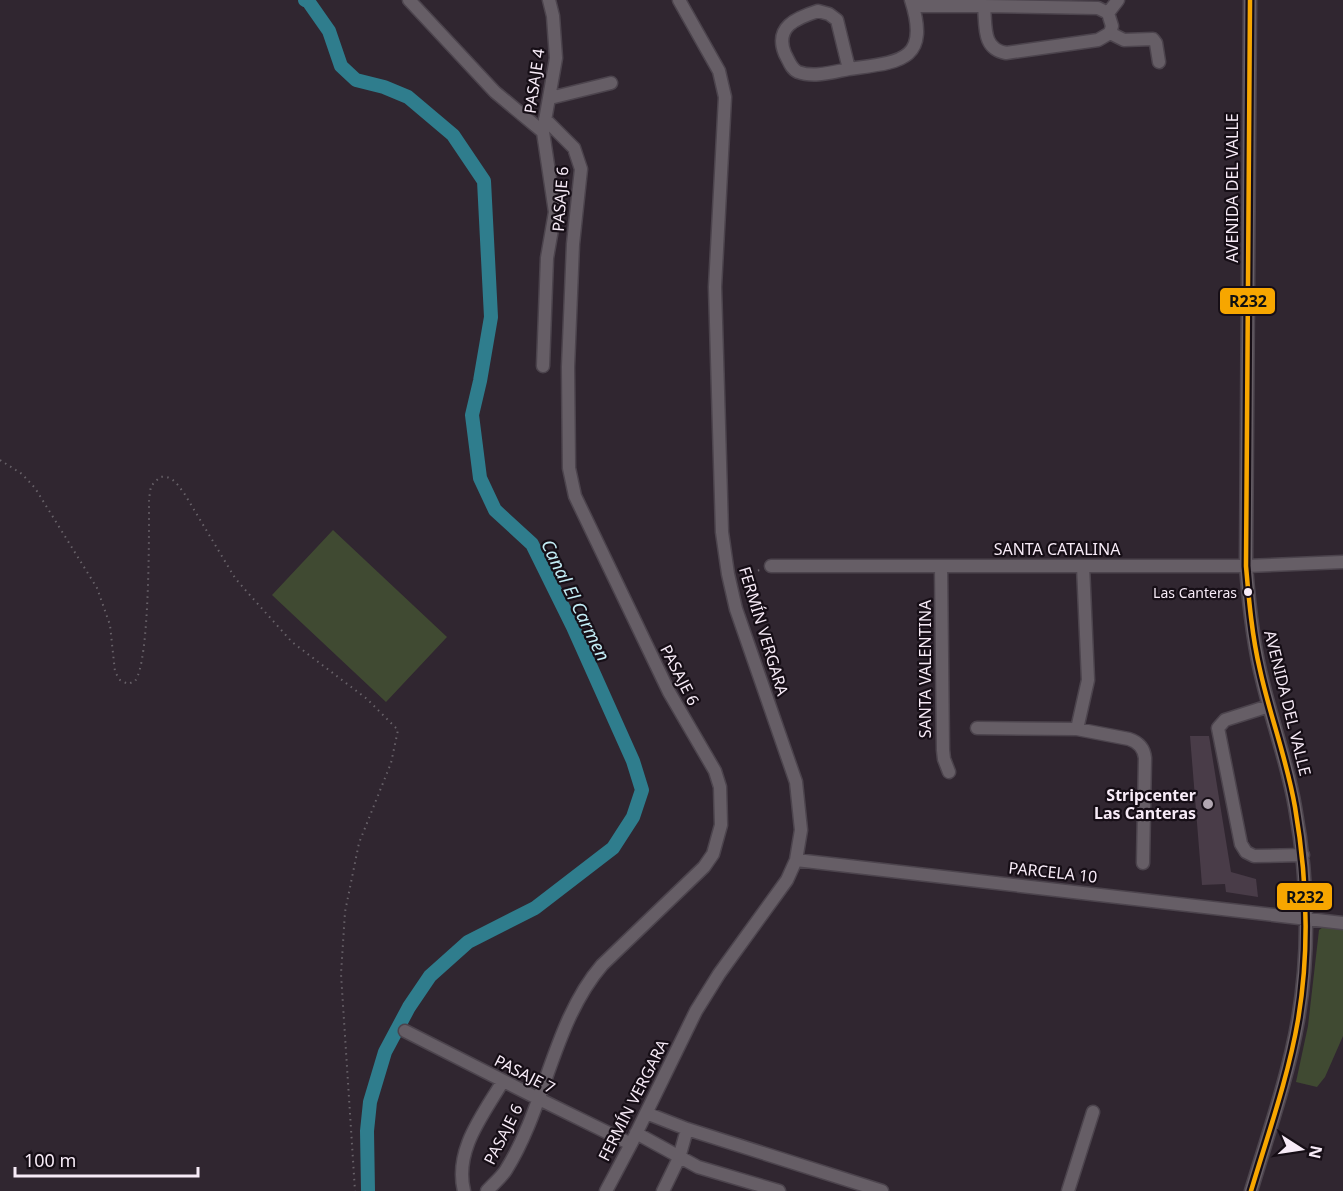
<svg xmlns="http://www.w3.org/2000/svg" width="1343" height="1191" font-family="'Noto Sans',sans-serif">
  <rect width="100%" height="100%" fill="#302630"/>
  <path fill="#404a32" d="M 333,530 L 447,637 L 386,702 L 272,595 Z
    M 1323,927 L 1343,930 L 1343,1036 L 1325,1077 L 1317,1087 L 1296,1082 L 1308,1026 L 1319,930 Z"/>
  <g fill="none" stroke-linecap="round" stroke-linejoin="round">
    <path stroke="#2f7d8d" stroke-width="14" d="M 305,0 L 308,1 L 329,31 L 341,66 L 356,80 L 384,87 L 408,97 L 453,135 L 484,181 L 491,317 L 480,381 L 472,415 L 480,478 L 495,510 L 532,544 L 573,627 L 633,761 L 642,790 L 633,817 L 613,848 L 535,908 L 468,942 L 430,976 L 409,1007 L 385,1052 L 370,1102 L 367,1131 L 368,1191"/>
  </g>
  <path fill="#493c48" d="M 1190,736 L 1209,736 L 1231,872 L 1256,879 L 1258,897 L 1226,892 L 1225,884 L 1202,885 Z"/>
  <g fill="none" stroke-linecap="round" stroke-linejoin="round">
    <defs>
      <path id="minor" d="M 409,0 L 495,92 L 543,132
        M 1250,0 L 1246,566 C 1249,606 1253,645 1263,683 C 1273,725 1288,765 1295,807 C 1308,877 1310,949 1298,1020 C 1288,1078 1268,1134 1251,1191
        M 913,6 L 984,6
        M 984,6 L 1098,8 L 1108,13 L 1112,26 L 1110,33 L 1098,40 L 1006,53 C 982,49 986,26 984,6 Z
        M 818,11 L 829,14 L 837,20 L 849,69 C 833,72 814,78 798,72 C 791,69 789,61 785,54 C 774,27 796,18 818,11 Z
        M 1108,13 L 1118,0
        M 1110,33 L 1124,40 L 1153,39 L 1156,43 L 1159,62
        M 849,69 C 899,62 931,62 911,0
        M 550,98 L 611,83
        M 543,366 L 547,258 L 555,212 L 543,132 L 556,58 L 553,16 L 549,0
        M 771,566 L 1246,566 L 1343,562
        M 941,566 L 943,750 L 944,759 L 949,772
        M 1269,706 L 1225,720 L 1218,728 L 1241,844 L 1246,852 L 1254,856 L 1303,855
        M 977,728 L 1077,729 L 1129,739 C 1138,742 1144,748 1145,758 L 1143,863
        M 1077,729 L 1088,680 L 1083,566
        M 796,860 L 1343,923
        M 405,1031 L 539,1099 L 631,1144
        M 646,1113 L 687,1129 L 882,1191
        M 636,1133 L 698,1167 L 779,1191
        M 464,1191 C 454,1150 483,1115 503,1081
        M 487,1191 C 493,1184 501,1178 506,1170 C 546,1106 553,1022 602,965 L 704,867 L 713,854 L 721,825 L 720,787 L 715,771 L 669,692 L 575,496 L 569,468 L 568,367 L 573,244 L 581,169 L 574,148 L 545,119
        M 606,1191 L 631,1144 L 696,1011 L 719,974 L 787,880 L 796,860 L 801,830 L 796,782 L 736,609 L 728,574 L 722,532 L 715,287 L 725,97 L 719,71 L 679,0
        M 663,1191 L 679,1158 L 687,1129
        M 1068,1191 L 1093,1112"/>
    </defs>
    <use href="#minor" stroke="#4c444d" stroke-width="15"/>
    <path stroke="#686269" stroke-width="2" stroke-dasharray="1.5 4.5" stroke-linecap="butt" d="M 0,460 L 22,474 L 35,488 L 97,588 L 110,625 L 115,672 L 120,680 L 128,684 L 135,681 C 150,662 149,530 149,499 L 151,486 L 160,477 C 172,475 177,484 184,493 L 235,578 L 248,593 L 292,642 L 367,699 L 398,730 L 391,763 L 359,843 L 345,912 L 341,974 L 355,1191
      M 740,573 L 761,570"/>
    <use href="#minor" stroke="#665e66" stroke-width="12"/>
    <defs>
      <path id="bus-1" d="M 1250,0 L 1246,566 C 1249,601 1252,636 1260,670 C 1270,716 1287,760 1295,807 C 1307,877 1310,949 1298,1020 C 1288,1078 1268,1134 1251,1191"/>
    </defs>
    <use href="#bus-1" stroke="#160e16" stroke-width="9"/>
    <use href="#bus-1" stroke="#f7a600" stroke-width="4.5"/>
  </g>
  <circle fill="#f7ebf7" stroke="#160e16" stroke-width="2" cx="1248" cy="592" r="5"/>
  <circle fill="#b1a6b1" stroke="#160e16" stroke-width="2" cx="1208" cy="804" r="6"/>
  <g text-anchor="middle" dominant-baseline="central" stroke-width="4.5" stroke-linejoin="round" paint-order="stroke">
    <g font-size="14" fill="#f7ebf7" stroke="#160e16" text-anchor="end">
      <text x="1237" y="592">Las Canteras</text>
    </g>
    <g font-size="16" fill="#f7ebf7" stroke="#160e16">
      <text transform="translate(534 81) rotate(-82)">PASAJE 4</text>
      <text transform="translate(1232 188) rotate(-90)">AVENIDA DEL VALLE</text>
      <text transform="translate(560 199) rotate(-86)">PASAJE 6</text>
      <text x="1057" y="549">SANTA CATALINA</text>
      <text transform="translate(764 631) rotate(73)">FERMÍN VERGARA</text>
      <text transform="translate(925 669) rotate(-90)">SANTA VALENTINA</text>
      <text transform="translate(680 675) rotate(63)">PASAJE 6</text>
      <text transform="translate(1288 703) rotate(76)">AVENIDA DEL VALLE</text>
      <text transform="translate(1053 872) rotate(6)">PARCELA 10</text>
      <text transform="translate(525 1074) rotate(27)">PASAJE 7</text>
      <text transform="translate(633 1100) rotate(-63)">FERMÍN VERGARA</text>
      <text transform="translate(503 1134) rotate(-63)">PASAJE 6</text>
    </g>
    <g font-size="16" font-weight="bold" fill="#f7ebf7" stroke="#160e16" text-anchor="end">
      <text x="1196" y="795">Stripcenter<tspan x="1196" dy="18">Las Canteras</tspan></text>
    </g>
    <g font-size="18" font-style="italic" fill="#c3edf6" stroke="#160e16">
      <text transform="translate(576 600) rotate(64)">Canal El Carmen</text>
    </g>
  </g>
  <g stroke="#160e16" stroke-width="2">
    <rect x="1219" y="287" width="57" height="28" rx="6" fill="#f7a600"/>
    <rect x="1276" y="882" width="57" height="29" rx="6" fill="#f7a600"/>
  </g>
  <g font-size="16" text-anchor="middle" font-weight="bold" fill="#111">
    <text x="1248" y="307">R232</text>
    <text x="1305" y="903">R232</text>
  </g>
  <g transform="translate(1301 1149) rotate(102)" stroke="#160e16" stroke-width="4.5" paint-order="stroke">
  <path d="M0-4.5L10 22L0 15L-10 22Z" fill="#f7ebf7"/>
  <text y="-9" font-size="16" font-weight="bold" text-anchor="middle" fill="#f7ebf7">N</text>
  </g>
  <path d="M15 1167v9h183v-9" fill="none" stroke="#f7ebf7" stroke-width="3"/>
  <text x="24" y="1167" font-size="18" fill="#f7ebf7" stroke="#160e16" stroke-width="4.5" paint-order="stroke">100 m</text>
</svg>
